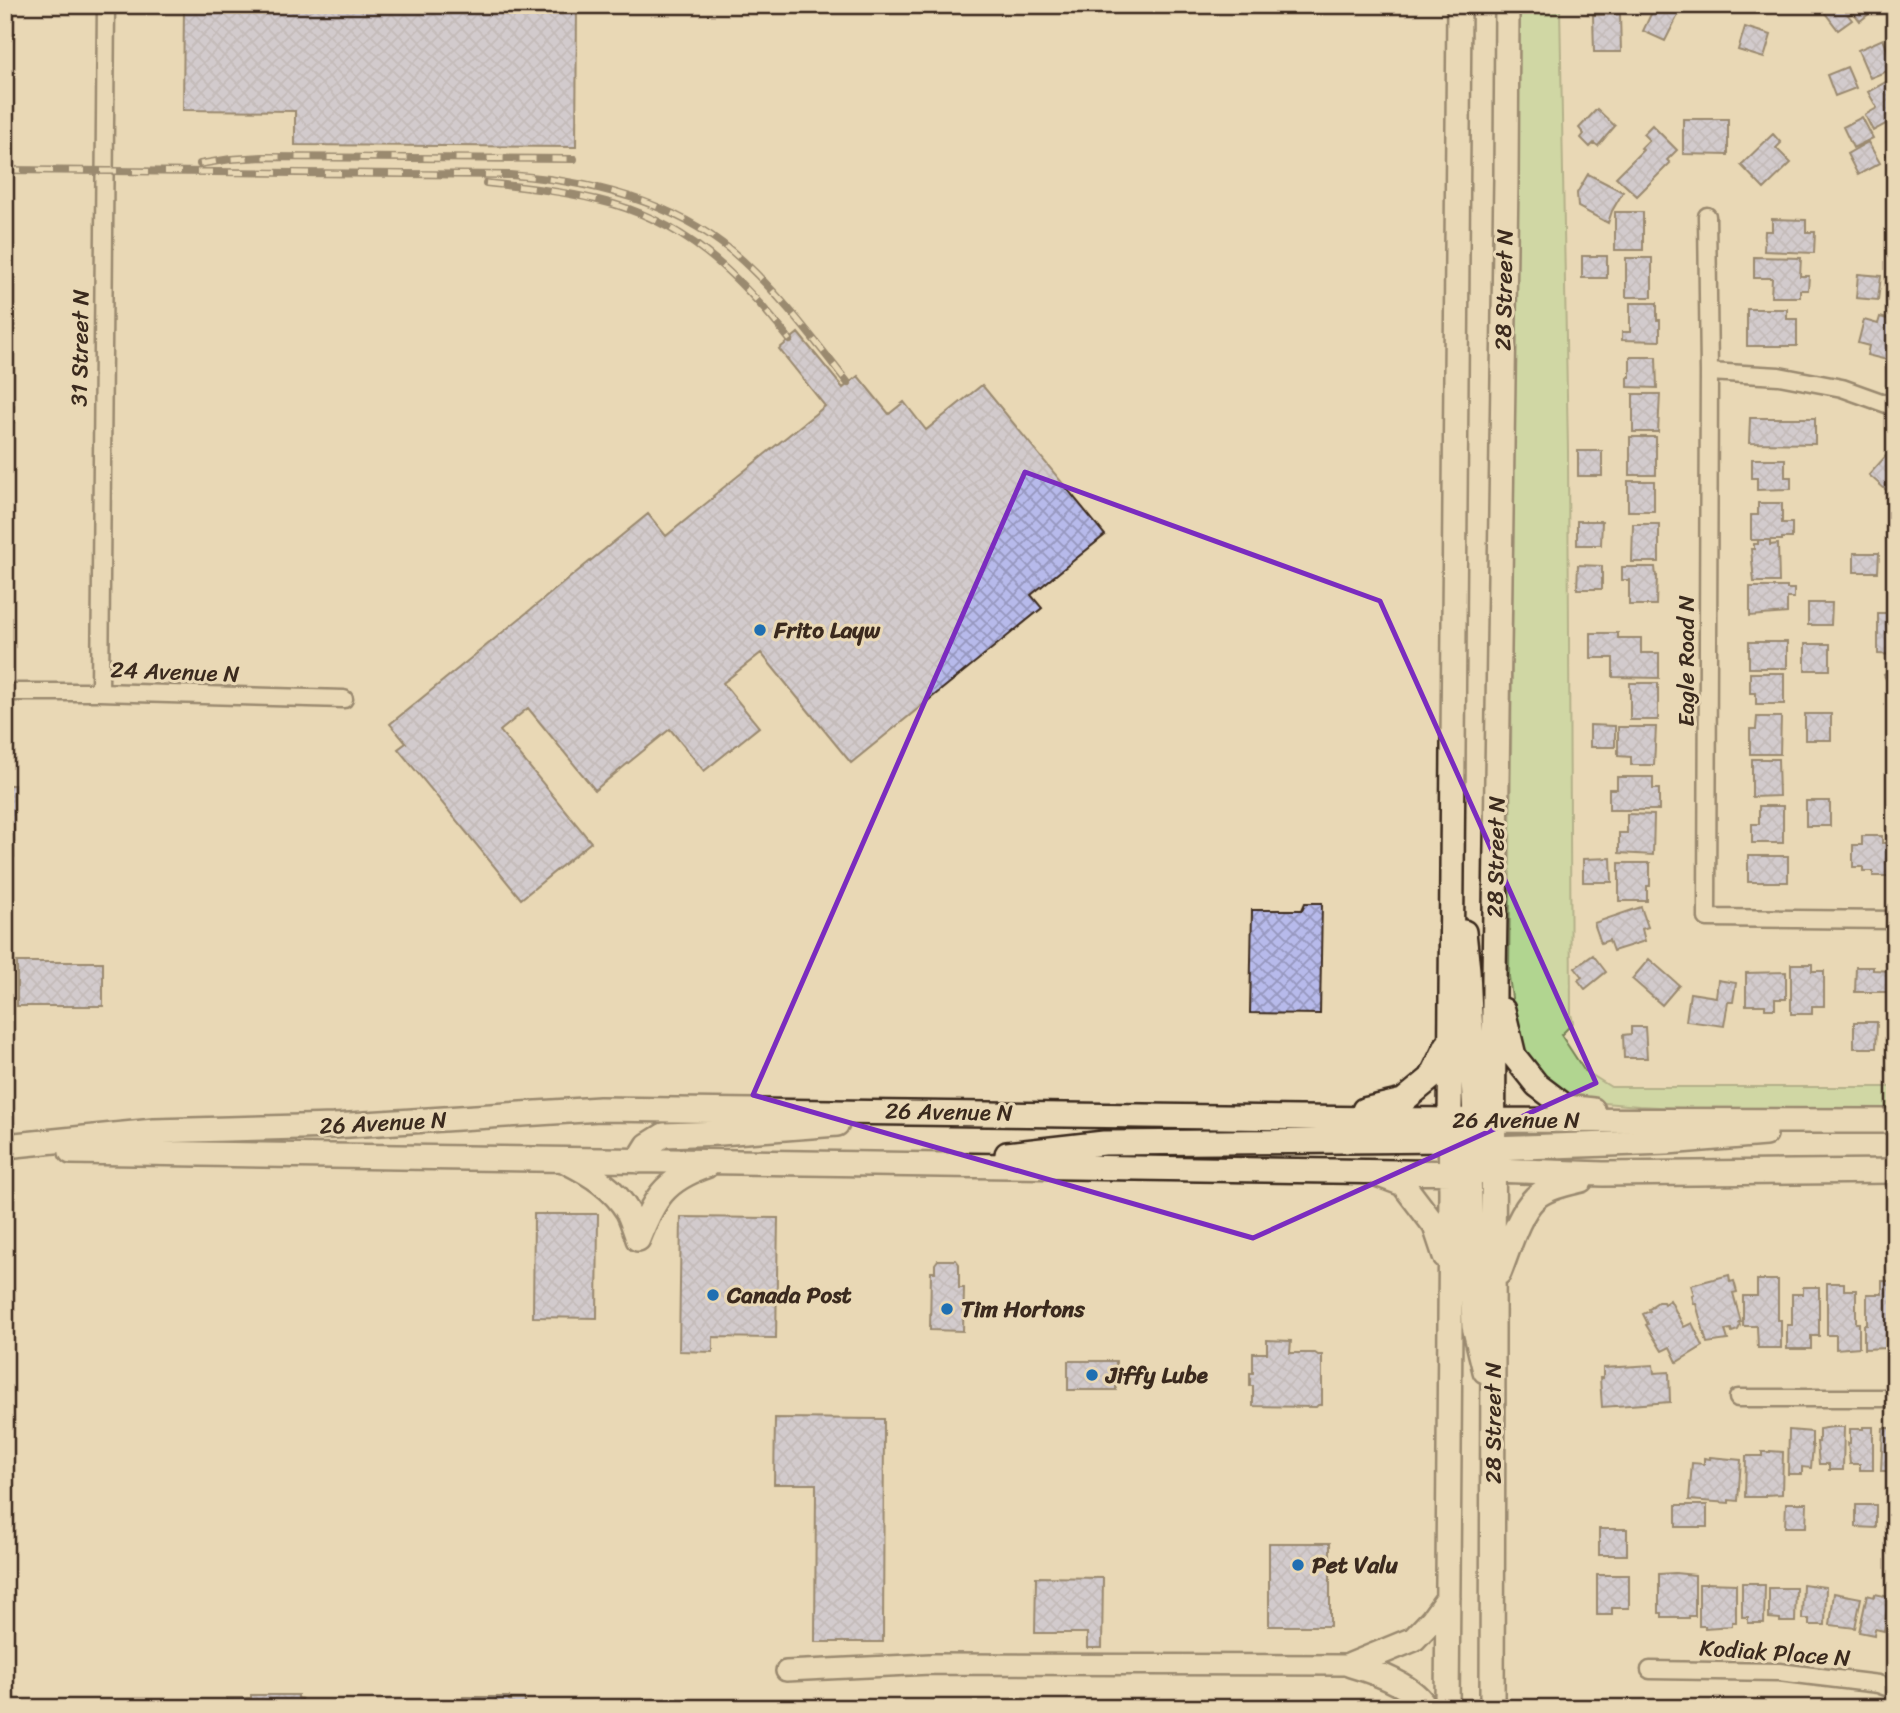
<svg xmlns="http://www.w3.org/2000/svg" width="1900" height="1713" font-family="Sriracha,sans-serif">
  <defs>
    <pattern id="building-cross-hatch" width="8" height="8" patternUnits="userSpaceOnUse" patternTransform="scale(1.75)"><rect width="8" height="8" fill="#b7baeb"/><path d="M0 0l8 8M0 8l8-8" fill="none" stroke="#9697be"/></pattern>
  </defs>
  <rect width="100%" height="100%" fill="#e9d8b5"/>
  <filter id="ink" filterUnits="userSpaceOnUse"><feTurbulence type="fractalNoise" baseFrequency=".0143" numOctaves="2"/><feDisplacementMap in="SourceGraphic" scale="14" xChannelSelector="R" yChannelSelector="G"/><feConvolveMatrix kernelMatrix="1 2 1 2 8 2 1 2 1" color-interpolation-filters="sRGB"/></filter>
  <g filter="url(#ink)">
    <path fill="#b1d590" stroke="#768057" stroke-width="2" d="M 1518,5 L 1560,5 L 1568,451 L 1571,1014 L 1573,1023 L 1561,1035 L 1584,1070 L 1611,1087 L 1895,1087 L 1895,1119 L 1639,1106 L 1569,1100 L 1520,1053 L 1509,977 Z"/>
    <path fill="url(#building-cross-hatch)" stroke="#3b2a1e" stroke-width="2" d="M 184,5 L 577,5 L 576,147 L 295,145 L 295,111 L 183,110 Z
      M 1638,5 L 1683,5 L 1665,41 L 1643,31 L 1652,12 Z
      M 1819,5 L 1872,5 L 1875,9 L 1860,21 L 1853,12 L 1848,15 L 1852,20 L 1838,30 Z
      M 1620,14 L 1621,52 L 1594,52 L 1593,15 Z
      M 1745,27 L 1771,35 L 1764,58 L 1738,50 Z
      M 1883,39 L 1895,68 L 1870,78 L 1858,50 Z
      M 1847,67 L 1856,88 L 1835,96 L 1827,75 Z
      M 1895,77 L 1895,119 L 1873,131 L 1865,115 L 1877,108 L 1868,92 Z
      M 1597,109 L 1615,126 L 1598,146 L 1594,143 L 1590,147 L 1581,138 L 1584,134 L 1579,128 Z
      M 1862,117 L 1873,138 L 1853,148 L 1843,127 Z
      M 1683,119 L 1728,119 L 1728,155 L 1683,154 Z
      M 1652,125 L 1677,150 L 1667,160 L 1670,163 L 1637,196 L 1616,177 L 1643,150 L 1641,148 L 1649,140 L 1643,134 Z
      M 1773,134 L 1781,143 L 1776,148 L 1791,163 L 1764,189 L 1741,165 Z
      M 1895,136 L 1895,165 L 1886,155 L 1893,149 L 1887,142 Z
      M 1868,142 L 1880,163 L 1858,175 L 1847,154 Z
      M 1588,174 L 1623,192 L 1612,211 L 1608,223 L 1578,207 L 1577,193 Z
      M 1615,212 L 1643,212 L 1643,250 L 1615,250 Z
      M 1772,219 L 1806,220 L 1806,232 L 1815,232 L 1814,253 L 1764,251 L 1765,231 L 1772,231 Z
      M 1582,256 L 1607,256 L 1607,278 L 1582,278 Z
      M 1754,257 L 1801,258 L 1800,276 L 1809,276 L 1808,290 L 1800,290 L 1800,297 L 1771,297 L 1772,278 L 1754,278 Z
      M 1626,258 L 1652,258 L 1652,297 L 1626,297 Z
      M 1858,274 L 1881,276 L 1878,300 L 1856,298 Z
      M 1630,303 L 1657,303 L 1657,320 L 1660,320 L 1660,341 L 1622,340 L 1622,332 L 1630,332 Z
      M 1747,309 L 1787,309 L 1787,319 L 1797,319 L 1797,346 L 1747,346 Z
      M 1880,317 L 1895,321 L 1895,362 L 1867,355 L 1869,346 L 1858,343 L 1864,320 L 1878,324 Z
      M 798,333 L 843,388 L 858,376 L 889,414 L 904,402 L 926,430 L 982,385 L 1105,535 L 1031,595 L 1042,608 L 851,763 L 761,653 L 723,683 L 759,727 L 704,771 L 670,729 L 595,790 L 528,708 L 500,731 L 591,842 L 521,899 L 398,749 L 406,743 L 390,724 L 648,514 L 666,536 L 714,497 L 713,496 L 825,406 L 779,349 Z
      M 1630,357 L 1656,357 L 1657,388 L 1628,387 L 1628,377 L 1630,377 Z
      M 1633,394 L 1660,394 L 1658,432 L 1633,432 Z
      M 5,405 L 14,405 L 14,422 L 5,422 Z
      M 1750,418 L 1815,418 L 1815,444 L 1749,443 Z
      M 1630,437 L 1656,437 L 1656,475 L 1630,475 Z
      M 1891,450 L 1895,453 L 1895,486 L 1891,485 L 1886,490 L 1869,475 Z
      M 1578,451 L 1602,451 L 1602,476 L 1578,476 Z
      M 1752,459 L 1785,459 L 1785,477 L 1791,477 L 1791,489 L 1757,490 L 1757,478 L 1752,478 Z
      M 1628,481 L 1654,481 L 1654,511 L 1628,511 Z
      M 1758,503 L 1782,503 L 1782,523 L 1792,523 L 1792,538 L 1782,538 L 1782,540 L 1751,540 L 1751,515 L 1758,515 Z
      M 1888,507 L 1895,507 L 1895,550 L 1888,550 Z
      M 1577,521 L 1602,521 L 1601,545 L 1577,545 Z
      M 1633,524 L 1659,524 L 1659,562 L 1632,562 Z
      M 1758,540 L 1770,540 L 1770,545 L 1778,544 L 1779,582 L 1754,582 L 1751,549 L 1754,549 L 1754,544 L 1758,544 Z
      M 1854,553 L 1879,553 L 1878,572 L 1854,572 Z
      M 1578,565 L 1602,566 L 1602,589 L 1577,589 Z
      M 1622,567 L 1655,567 L 1656,576 L 1657,576 L 1656,605 L 1629,605 L 1629,580 L 1622,580 Z
      M 1891,580 L 1895,580 L 1895,600 L 1891,600 Z
      M 1750,587 L 1787,587 L 1787,589 L 1794,589 L 1794,598 L 1787,598 L 1787,613 L 1750,616 Z
      M 1808,603 L 1832,603 L 1831,625 L 1808,625 Z
      M 1878,613 L 1895,613 L 1895,655 L 1878,654 Z
      M 1591,633 L 1618,633 L 1618,638 L 1641,638 L 1641,653 L 1659,653 L 1659,678 L 1613,677 L 1613,658 L 1591,658 Z
      M 1749,642 L 1787,642 L 1787,668 L 1749,668 Z
      M 1805,644 L 1830,644 L 1830,670 L 1805,670 Z
      M 1895,669 L 1895,697 L 1884,675 Z
      M 1750,673 L 1784,673 L 1784,704 L 1756,704 L 1756,693 L 1750,693 Z
      M 1630,683 L 1658,683 L 1658,720 L 1630,720 Z
      M 1805,714 L 1831,714 L 1831,740 L 1805,740 Z
      M 1757,717 L 1781,717 L 1780,754 L 1750,754 L 1750,729 L 1756,729 Z
      M 1590,725 L 1615,726 L 1615,747 L 1590,747 Z
      M 1618,727 L 1656,727 L 1654,765 L 1631,765 L 1631,757 L 1618,756 Z
      M 1752,759 L 1778,759 L 1779,796 L 1752,797 Z
      M 1617,777 L 1653,777 L 1653,789 L 1659,789 L 1659,810 L 1609,810 L 1609,789 L 1617,789 Z
      M 5,785 L 14,785 L 14,857 L 6,857 L 6,864 Z
      M 1806,801 L 1830,801 L 1830,826 L 1806,826 Z
      M 1759,806 L 1783,806 L 1783,843 L 1752,843 L 1752,824 L 1759,824 Z
      M 1627,814 L 1654,815 L 1653,855 L 1619,853 L 1619,833 L 1627,833 Z
      M 1862,836 L 1882,836 L 1882,843 L 1894,843 L 1894,876 L 1873,876 L 1873,871 L 1863,871 L 1863,867 L 1853,867 L 1853,845 L 1862,845 Z
      M 1748,856 L 1788,856 L 1788,882 L 1748,882 Z
      M 1611,858 L 1612,882 L 1583,882 L 1583,859 Z
      M 1619,863 L 1650,863 L 1650,886 L 1647,886 L 1647,901 L 1619,901 Z
      M 1305,903 L 1322,903 L 1320,1014 L 1250,1013 L 1252,910 L 1302,910 Z
      M 1641,907 L 1648,927 L 1642,929 L 1645,941 L 1613,951 L 1609,940 L 1601,943 L 1594,923 Z
      M 1593,955 L 1606,972 L 1585,989 L 1578,980 L 1582,977 L 1575,968 Z
      M 1649,959 L 1679,985 L 1662,1005 L 1632,979 Z
      M 17,962 L 103,962 L 103,1006 L 17,1006 Z
      M 1791,964 L 1812,964 L 1812,971 L 1824,971 L 1824,1006 L 1812,1006 L 1812,1014 L 1791,1014 Z
      M 1856,967 L 1873,967 L 1873,970 L 1893,971 L 1893,992 L 1855,992 Z
      M 1786,972 L 1786,999 L 1775,999 L 1775,1009 L 1765,1009 L 1765,1005 L 1746,1005 L 1746,973 Z
      M 1718,980 L 1736,983 L 1733,1002 L 1728,1002 L 1724,1026 L 1686,1021 L 1690,993 L 1716,997 Z
      M 1854,1022 L 1877,1022 L 1876,1048 L 1854,1048 Z
      M 1631,1027 L 1645,1027 L 1647,1058 L 1624,1058 L 1623,1035 L 1631,1034 Z
      M 534,1214 L 598,1214 L 597,1318 L 533,1317 Z
      M 681,1217 L 778,1218 L 776,1338 L 713,1337 L 713,1352 L 679,1351 Z
      M 938,1260 L 956,1260 L 959,1264 L 959,1288 L 964,1288 L 963,1331 L 930,1330 L 931,1272 L 935,1272 L 935,1264 Z
      M 1729,1275 L 1730,1282 L 1734,1281 L 1737,1292 L 1733,1293 L 1741,1322 L 1739,1322 L 1740,1326 L 1738,1330 L 1732,1332 L 1731,1329 L 1725,1330 L 1728,1340 L 1707,1343 L 1696,1304 L 1694,1304 L 1692,1296 L 1694,1295 L 1691,1285 Z
      M 1757,1280 L 1778,1280 L 1778,1320 L 1781,1320 L 1781,1348 L 1758,1348 L 1757,1326 L 1743,1326 L 1743,1296 L 1757,1296 Z
      M 1882,1281 L 1895,1281 L 1895,1335 L 1888,1335 L 1888,1348 L 1864,1349 L 1864,1325 L 1867,1325 L 1867,1294 L 1882,1294 Z
      M 1827,1283 L 1844,1283 L 1844,1290 L 1856,1290 L 1856,1323 L 1859,1323 L 1859,1347 L 1836,1349 L 1836,1335 L 1827,1335 Z
      M 1803,1287 L 1819,1287 L 1819,1336 L 1811,1336 L 1811,1349 L 1787,1349 L 1787,1325 L 1792,1325 L 1792,1294 L 1803,1294 Z
      M 1670,1300 L 1684,1327 L 1692,1323 L 1703,1346 L 1677,1362 L 1670,1347 L 1662,1351 L 1646,1325 L 1648,1324 L 1643,1314 L 1650,1311 L 1649,1309 L 1653,1307 L 1652,1306 L 1658,1302 L 1663,1302 L 1664,1304 Z
      M 1267,1340 L 1291,1341 L 1290,1353 L 1315,1353 L 1318,1355 L 1322,1355 L 1322,1405 L 1318,1405 L 1316,1407 L 1253,1406 L 1253,1386 L 1250,1386 L 1250,1373 L 1253,1373 L 1253,1353 L 1267,1353 Z
      M 1068,1361 L 1116,1361 L 1116,1390 L 1068,1390 Z
      M 1653,1365 L 1654,1373 L 1669,1372 L 1670,1402 L 1602,1407 L 1600,1378 L 1603,1378 L 1603,1368 Z
      M 775,1418 L 884,1419 L 883,1642 L 815,1642 L 816,1484 L 774,1484 Z
      M 1833,1427 L 1844,1427 L 1843,1470 L 1829,1470 L 1829,1464 L 1819,1464 L 1817,1442 L 1819,1442 L 1819,1429 Z
      M 1863,1427 L 1873,1427 L 1873,1470 L 1860,1470 L 1860,1464 L 1850,1464 L 1848,1443 L 1850,1443 L 1850,1429 L 1863,1429 Z
      M 1883,1428 L 1893,1428 L 1895,1430 L 1895,1471 L 1881,1471 Z
      M 1789,1430 L 1812,1432 L 1812,1446 L 1813,1446 L 1811,1468 L 1802,1467 L 1802,1474 L 1788,1474 Z
      M 1770,1451 L 1783,1452 L 1782,1494 L 1765,1495 L 1765,1497 L 1745,1497 L 1746,1456 L 1762,1456 L 1762,1452 L 1770,1452 Z
      M 1710,1457 L 1741,1460 L 1738,1501 L 1729,1500 L 1729,1503 L 1689,1500 L 1692,1463 L 1704,1464 L 1704,1458 L 1710,1459 Z
      M 1786,1503 L 1807,1503 L 1806,1527 L 1785,1527 Z
      M 1676,1505 L 1707,1505 L 1707,1527 L 1676,1527 Z
      M 1856,1505 L 1876,1505 L 1876,1528 L 1856,1527 Z
      M 1599,1529 L 1627,1529 L 1627,1555 L 1599,1555 Z
      M 1269,1543 L 1330,1543 L 1330,1626 L 1269,1626 Z
      M 1675,1573 L 1695,1575 L 1695,1616 L 1689,1616 L 1689,1618 L 1678,1618 L 1678,1617 L 1662,1617 L 1662,1613 L 1659,1613 L 1659,1574 Z
      M 1597,1575 L 1629,1575 L 1629,1608 L 1612,1608 L 1612,1615 L 1597,1615 Z
      M 1036,1577 L 1103,1578 L 1102,1648 L 1087,1648 L 1087,1633 L 1035,1633 Z
      M 1707,1583 L 1736,1584 L 1736,1622 L 1732,1622 L 1732,1626 L 1705,1628 L 1705,1626 L 1699,1626 L 1699,1584 L 1707,1584 Z
      M 1742,1583 L 1757,1583 L 1757,1585 L 1765,1585 L 1764,1623 L 1748,1623 L 1748,1617 L 1742,1617 Z
      M 1803,1584 L 1826,1587 L 1825,1625 L 1809,1625 L 1809,1619 L 1802,1619 Z
      M 1769,1588 L 1796,1588 L 1795,1622 L 1780,1622 L 1780,1619 L 1769,1618 Z
      M 1834,1593 L 1861,1598 L 1855,1628 L 1830,1625 Z
      M 1875,1594 L 1889,1597 L 1884,1631 L 1875,1629 L 1874,1635 L 1859,1632 L 1867,1595 L 1874,1597 Z
      M 1895,1608 L 1895,1642 L 1887,1639 Z
      M 251,1695 L 298,1695 L 298,1698 L 302,1699 L 302,1708 L 227,1708 L 227,1698 L 251,1698 Z
      M 463,1697 L 509,1697 L 509,1700 L 525,1700 L 525,1708 L 459,1708 L 459,1700 L 463,1700 Z
      M 626,1702 L 717,1702 L 717,1708 L 626,1708 Z"/>
    <g fill="none" stroke-linecap="round" stroke-linejoin="round">
      <defs>
        <path id="minor" d="M 1707,216 L 1709,372 L 1707,918 L 1895,920
          M 1709,372 L 1779,376 L 1842,388 L 1895,407
          M 5,692 L 100,692 L 344,699
          M 100,692 L 106,5
          M 1738,1398 L 1895,1398
          M 1650,1670 L 1779,1672 L 1878,1684 L 1895,1690"/>
        <path id="tertiary" d="M 786,1671 L 930,1664 L 1351,1665"/>
        <path id="secondary" d="M 1464,932 L 1468,970 L 1475,1120 L 1478,1135
          M 1503,1010 L 1514,1056 L 1537,1085 L 1566,1107 L 1593,1110
          M 1364,1110 L 1403,1101 L 1431,1078 L 1447,1045
          M 5,1146 L 154,1131 L 334,1126 L 600,1109 L 1450,1120 L 1895,1121
          M 71,1152 L 1469,1173 L 1494,1170 L 1603,1174 L 1895,1171
          M 1007,1154 L 1104,1143 L 1450,1140 L 1470,1137 L 1494,1120
          M 1465,1158 L 1469,1173 L 1474,1326 L 1485,1371
          M 638,1161 L 648,1145 L 664,1135 L 721,1133 L 837,1124
          M 567,1162 C 591,1174 614,1188 628,1212 C 632,1220 635,1230 638,1239
          M 1451,1173 L 1466,1161 L 1493,1148 L 1667,1142 L 1765,1134
          M 1379,1175 L 1403,1184 L 1435,1226 L 1445,1256
          M 638,1239 C 654,1199 664,1180 706,1166
          M 1499,1273 C 1508,1251 1518,1214 1535,1198 C 1546,1187 1567,1184 1581,1180
          M 1351,1665 L 1414,1639 L 1432,1620 L 1448,1598
          M 1351,1665 C 1375,1672 1414,1685 1426,1708
          M 1447,1708 L 1451,1192 L 1450,1120 L 1459,5
          M 1492,1708 L 1494,978 L 1506,179 L 1507,5"/>
      </defs>
      <use href="#minor" stroke="#3b2a1e" stroke-width="21"/>
      <use href="#tertiary" stroke="#3b2a1e" stroke-width="24"/>
      <use href="#secondary" stroke="#3b2a1e" stroke-width="28"/>
      <use href="#minor" stroke="#e9d8b5" stroke-width="16"/>
      <use href="#tertiary" stroke="#e9d8b5" stroke-width="19"/>
      <use href="#secondary" stroke="#e9d8b5" stroke-width="23"/>
      <defs>
        <path id="rail" d="M 200,164 L 231,159 L 263,157 L 574,159
          M 5,170 L 510,175 C 593,181 680,202 743,261 C 782,297 815,341 848,383
          M 486,183 C 524,187 561,191 598,200 C 684,220 737,273 790,340"/>
      </defs>
      <use href="#rail" stroke="#3b2a1e" stroke-width="8"/>
      <use href="#rail" stroke="#e9d8b5" stroke-width="5" stroke-dasharray="16" stroke-linecap="butt"/>
    </g>
  </g>
  <path d="M0 0H1900V1713H0ZM 1025,472 L 1380,601 L 1596,1083 L 1253,1238 L 753,1095 Z" fill="#e9d8b5" fill-opacity=".55" fill-rule="evenodd"/>
  <path fill="none" stroke="#7b2cbf" stroke-width="5" stroke-linejoin="round" d="M 1025,472 L 1380,601 L 1596,1083 L 1253,1238 L 753,1095 Z"/>
  <g fill="#1f6fb2" stroke="#e9d8b5" stroke-width="2.5">
    <circle cx="760" cy="630" r="7"/>
    <circle cx="713" cy="1295" r="7"/>
    <circle cx="947" cy="1309" r="7"/>
    <circle cx="1092" cy="1375" r="7"/>
    <circle cx="1298" cy="1565" r="7"/>
  </g>
  <g text-anchor="middle" dominant-baseline="central" stroke-width="6" stroke-linejoin="round" paint-order="stroke">
    <g font-size="23" fill="#3b2a1e" stroke="#e9d8b5">
      <text transform="translate(1504 290) rotate(-89)">28 Street N</text>
      <text transform="translate(80 348) rotate(-89)">31 Street N</text>
      <text transform="translate(1686 661) rotate(-90)">Eagle Road N</text>
      <text transform="translate(175 672) rotate(2)">24 Avenue N</text>
      <text transform="translate(1496 857) rotate(-89)">28 Street N</text>
      <text transform="translate(949 1112) rotate(1)">26 Avenue N</text>
      <text x="1516" y="1120">26 Avenue N</text>
      <text transform="translate(383 1123) rotate(-3)">26 Avenue N</text>
      <text transform="translate(1493 1423) rotate(-90)">28 Street N</text>
      <text transform="translate(1775 1653) rotate(4)">Kodiak Place N</text>
    </g>
    <g font-size="23" font-weight="bold" fill="#3b2a1e" stroke="#e9d8b5" text-anchor="start">
      <text x="774" y="630">Frito Layw</text>
      <text x="727" y="1295">Canada Post</text>
      <text x="961" y="1309">Tim Hortons</text>
      <text x="1106" y="1375">Jiffy Lube</text>
      <text x="1312" y="1565">Pet Valu</text>
    </g>
  </g>
  <rect width="1900" height="1713" fill="none" stroke="#e9d8b5" stroke-width="28"/>
  <rect x="14" y="14" width="1872" height="1685" fill="none" stroke="#3b2a1e" stroke-width="2.5" filter="url(#ink)"/>
</svg>
